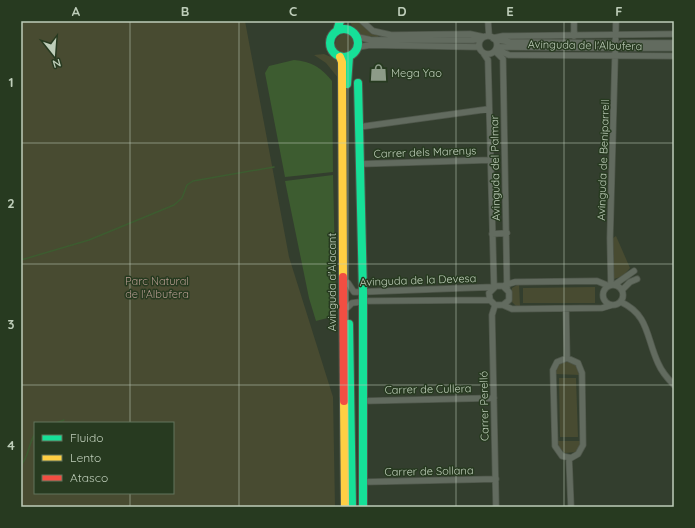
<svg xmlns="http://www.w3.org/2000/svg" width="695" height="528" font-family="Quicksand,sans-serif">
  <rect width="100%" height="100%" fill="#333e2e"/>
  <path fill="#484b31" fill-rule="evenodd" d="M 21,21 L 245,21 L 289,257 L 333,397 L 335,507 L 21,507 ZM 35,423 L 173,423 L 173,493 L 35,493 Z
    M 350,21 L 360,21 L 379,35 L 378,37 C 366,37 354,34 350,21 Z
    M335 44a10 10 0 1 1 20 0a10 10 0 1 1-20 0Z
    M 324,54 L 338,60 L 340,66 L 339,79 L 326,63 L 314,55 Z
    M 616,236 L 630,268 L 623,276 L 614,279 L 612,278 L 613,238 Z
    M 519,284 L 520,306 L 516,306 L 512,302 L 512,288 Z
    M 595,287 L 595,303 L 523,303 L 523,288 Z
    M 568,361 L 576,365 L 580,375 L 555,374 L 559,364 Z
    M 559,378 L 576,378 L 578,437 L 560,437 Z
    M 558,441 L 581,441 L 581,445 L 576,452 L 565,453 L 559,447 Z"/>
  <path fill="#3d5c30" d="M 294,60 C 311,61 322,68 332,81 L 333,172 L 285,177 L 265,73 L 269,66 Z
    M 333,175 L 336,305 L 331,317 L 316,321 L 309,298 L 285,181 Z"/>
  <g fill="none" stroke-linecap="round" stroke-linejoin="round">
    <path stroke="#3d5c30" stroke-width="1.5" d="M 21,260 L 89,240 L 174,205 L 182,198 L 187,185 L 193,181 L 274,167
      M 56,423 L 64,420
      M 21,465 C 29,457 28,444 35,434"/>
    <defs>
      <path id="street" d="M 362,21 L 373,31 L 391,35 L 470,34 L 484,37
        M 488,21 L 489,36
        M 574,21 L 574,36
        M479 45a9 9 0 1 1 18 0a9 9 0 1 1-18 0Z
        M 358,37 L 371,40 L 473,40 L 482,38
        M 493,38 L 503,36 L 674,34
        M 494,39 L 510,42 L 611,43
        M 622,43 L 674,43
        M 358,47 L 370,45 L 479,47
        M 497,47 L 611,48
        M 623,48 L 674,48
        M 496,49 L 509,55 L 674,56
        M 495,51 L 503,59 L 507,288
        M 484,54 L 488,60 L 494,287
        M 359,127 L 489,109
        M 360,164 L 490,160
        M 492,234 L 507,233
        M 348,283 L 354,292 L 359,292 L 493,287
        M603 295a10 10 0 1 1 20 0a10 10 0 1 1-20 0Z
        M 505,285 L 515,282 L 597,281 L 609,286
        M 611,285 L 610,238 L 616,21
        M 614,285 L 634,271
        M 622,290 L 630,282 L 637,279
        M 621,302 C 649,315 646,337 658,363 C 661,370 668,379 674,385
        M 495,305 L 492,315 L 496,507
        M 503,305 L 509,300 L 509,292 L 503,286 L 496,286 L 489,293 L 490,300 L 495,305 L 503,305 L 512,309 L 602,308 L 612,305
        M 348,307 L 352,303 L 367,301 L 490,300
        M 566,309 L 567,358
        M 567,358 L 578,363 L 582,373 L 583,445 L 578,454 L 571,458 L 562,456 L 555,446 L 553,370 L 557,362 Z
        M 362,401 L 494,398
        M 569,458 L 571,507
        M 363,482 L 496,479"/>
      <path id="fast" d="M330 43a14 14 0 1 1 28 0a14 14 0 1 1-28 0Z
        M 337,31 L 340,21
        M 358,83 L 363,292 L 363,507
        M 347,84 L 349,57
        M 349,324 L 352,507"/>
      <path id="slow" d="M 340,57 L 342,62 L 343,277
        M 344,401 L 345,507"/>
      <path id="jam" d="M 343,277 L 344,401"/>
    </defs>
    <use href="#street" stroke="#50584c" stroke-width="7"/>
    <use href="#fast" stroke="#50584c" stroke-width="10"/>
    <use href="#slow" stroke="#50584c" stroke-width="10"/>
    <use href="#jam" stroke="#50584c" stroke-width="10"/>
    <use href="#street" stroke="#626b5f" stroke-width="5.5"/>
    <use href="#fast" stroke="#16e098" stroke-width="8"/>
    <use href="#slow" stroke="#ffcf43" stroke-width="8"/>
    <use href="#jam" stroke="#f24e42" stroke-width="8"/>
  </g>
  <path fill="none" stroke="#becdb9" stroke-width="1" stroke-opacity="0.55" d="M 130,21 L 130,423M 239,21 L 239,507M 348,21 L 348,507M 456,21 L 456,507M 564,21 L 564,507M 21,143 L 674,143M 21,264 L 674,264M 21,385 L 674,385M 130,493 L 130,507"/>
  <defs>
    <symbol id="shop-bare" viewBox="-9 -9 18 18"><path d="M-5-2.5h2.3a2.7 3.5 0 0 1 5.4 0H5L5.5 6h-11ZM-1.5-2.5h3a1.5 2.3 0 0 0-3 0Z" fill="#8d9b88" stroke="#273a20" stroke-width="2.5" paint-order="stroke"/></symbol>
  </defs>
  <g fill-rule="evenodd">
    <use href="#shop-bare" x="366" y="60" width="25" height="25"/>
  </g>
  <g text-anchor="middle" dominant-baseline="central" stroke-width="3" stroke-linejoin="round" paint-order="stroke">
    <g font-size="11" fill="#becdb9" stroke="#273a20">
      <text transform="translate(585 45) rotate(1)">Avinguda de l'Albufera</text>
      <text transform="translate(425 152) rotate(-2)">Carrer dels Marenys</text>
      <text transform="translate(603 160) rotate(-88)">Avinguda de Beniparrell</text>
      <text transform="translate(495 168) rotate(-91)">Avinguda del Palmar</text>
      <text transform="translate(418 280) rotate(-2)">Avinguda de la Devesa</text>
      <text transform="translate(332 282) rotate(-90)">Avinguda d'Alacant</text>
      <text transform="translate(428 389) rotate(-1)">Carrer de Cullera</text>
      <text transform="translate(484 406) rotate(-91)">Carrer Perelló</text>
      <text transform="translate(429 471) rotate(-1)">Carrer de Sollana</text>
    </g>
    <g font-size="11" fill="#becdb9" stroke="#273a20" text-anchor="start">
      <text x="391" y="73">Mega Yao</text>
    </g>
    <g font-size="11" fill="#b29a8d" stroke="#273a20">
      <text x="157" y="281">Parc Natural<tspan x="157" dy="13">de l'Albufera</tspan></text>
    </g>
  </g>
  <rect width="695" height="528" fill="none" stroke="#273a20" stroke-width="44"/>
  <rect x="34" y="422" width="140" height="72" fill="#273a20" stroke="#63755d"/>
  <rect x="42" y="435" width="20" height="6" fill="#16e098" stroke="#63755d"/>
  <text x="70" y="442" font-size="12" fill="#becdb9">Fluido</text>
  <rect x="42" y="455" width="20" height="6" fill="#ffcf43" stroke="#63755d"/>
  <text x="70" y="462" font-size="12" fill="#becdb9">Lento</text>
  <rect x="42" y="475" width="20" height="6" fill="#f24e42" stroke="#63755d"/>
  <text x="70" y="482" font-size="12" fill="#becdb9">Atasco</text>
  <g transform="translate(54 54) rotate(163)" stroke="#273a20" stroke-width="3" paint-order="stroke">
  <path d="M0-3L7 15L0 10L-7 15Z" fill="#becdb9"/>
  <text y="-6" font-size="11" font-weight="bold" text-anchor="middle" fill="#becdb9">N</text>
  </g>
  <rect x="22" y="22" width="651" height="484" fill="none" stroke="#becdb9" stroke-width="1.5"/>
  <g font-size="13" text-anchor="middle" font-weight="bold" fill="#becdb9">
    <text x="76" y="16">A</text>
    <text x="185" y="16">B</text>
    <text x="293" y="16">C</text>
    <text x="402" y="16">D</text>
    <text x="510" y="16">E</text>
    <text x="619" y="16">F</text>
    <text x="11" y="87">1</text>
    <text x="11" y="208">2</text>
    <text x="11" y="329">3</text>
    <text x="11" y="450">4</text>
  </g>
</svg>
